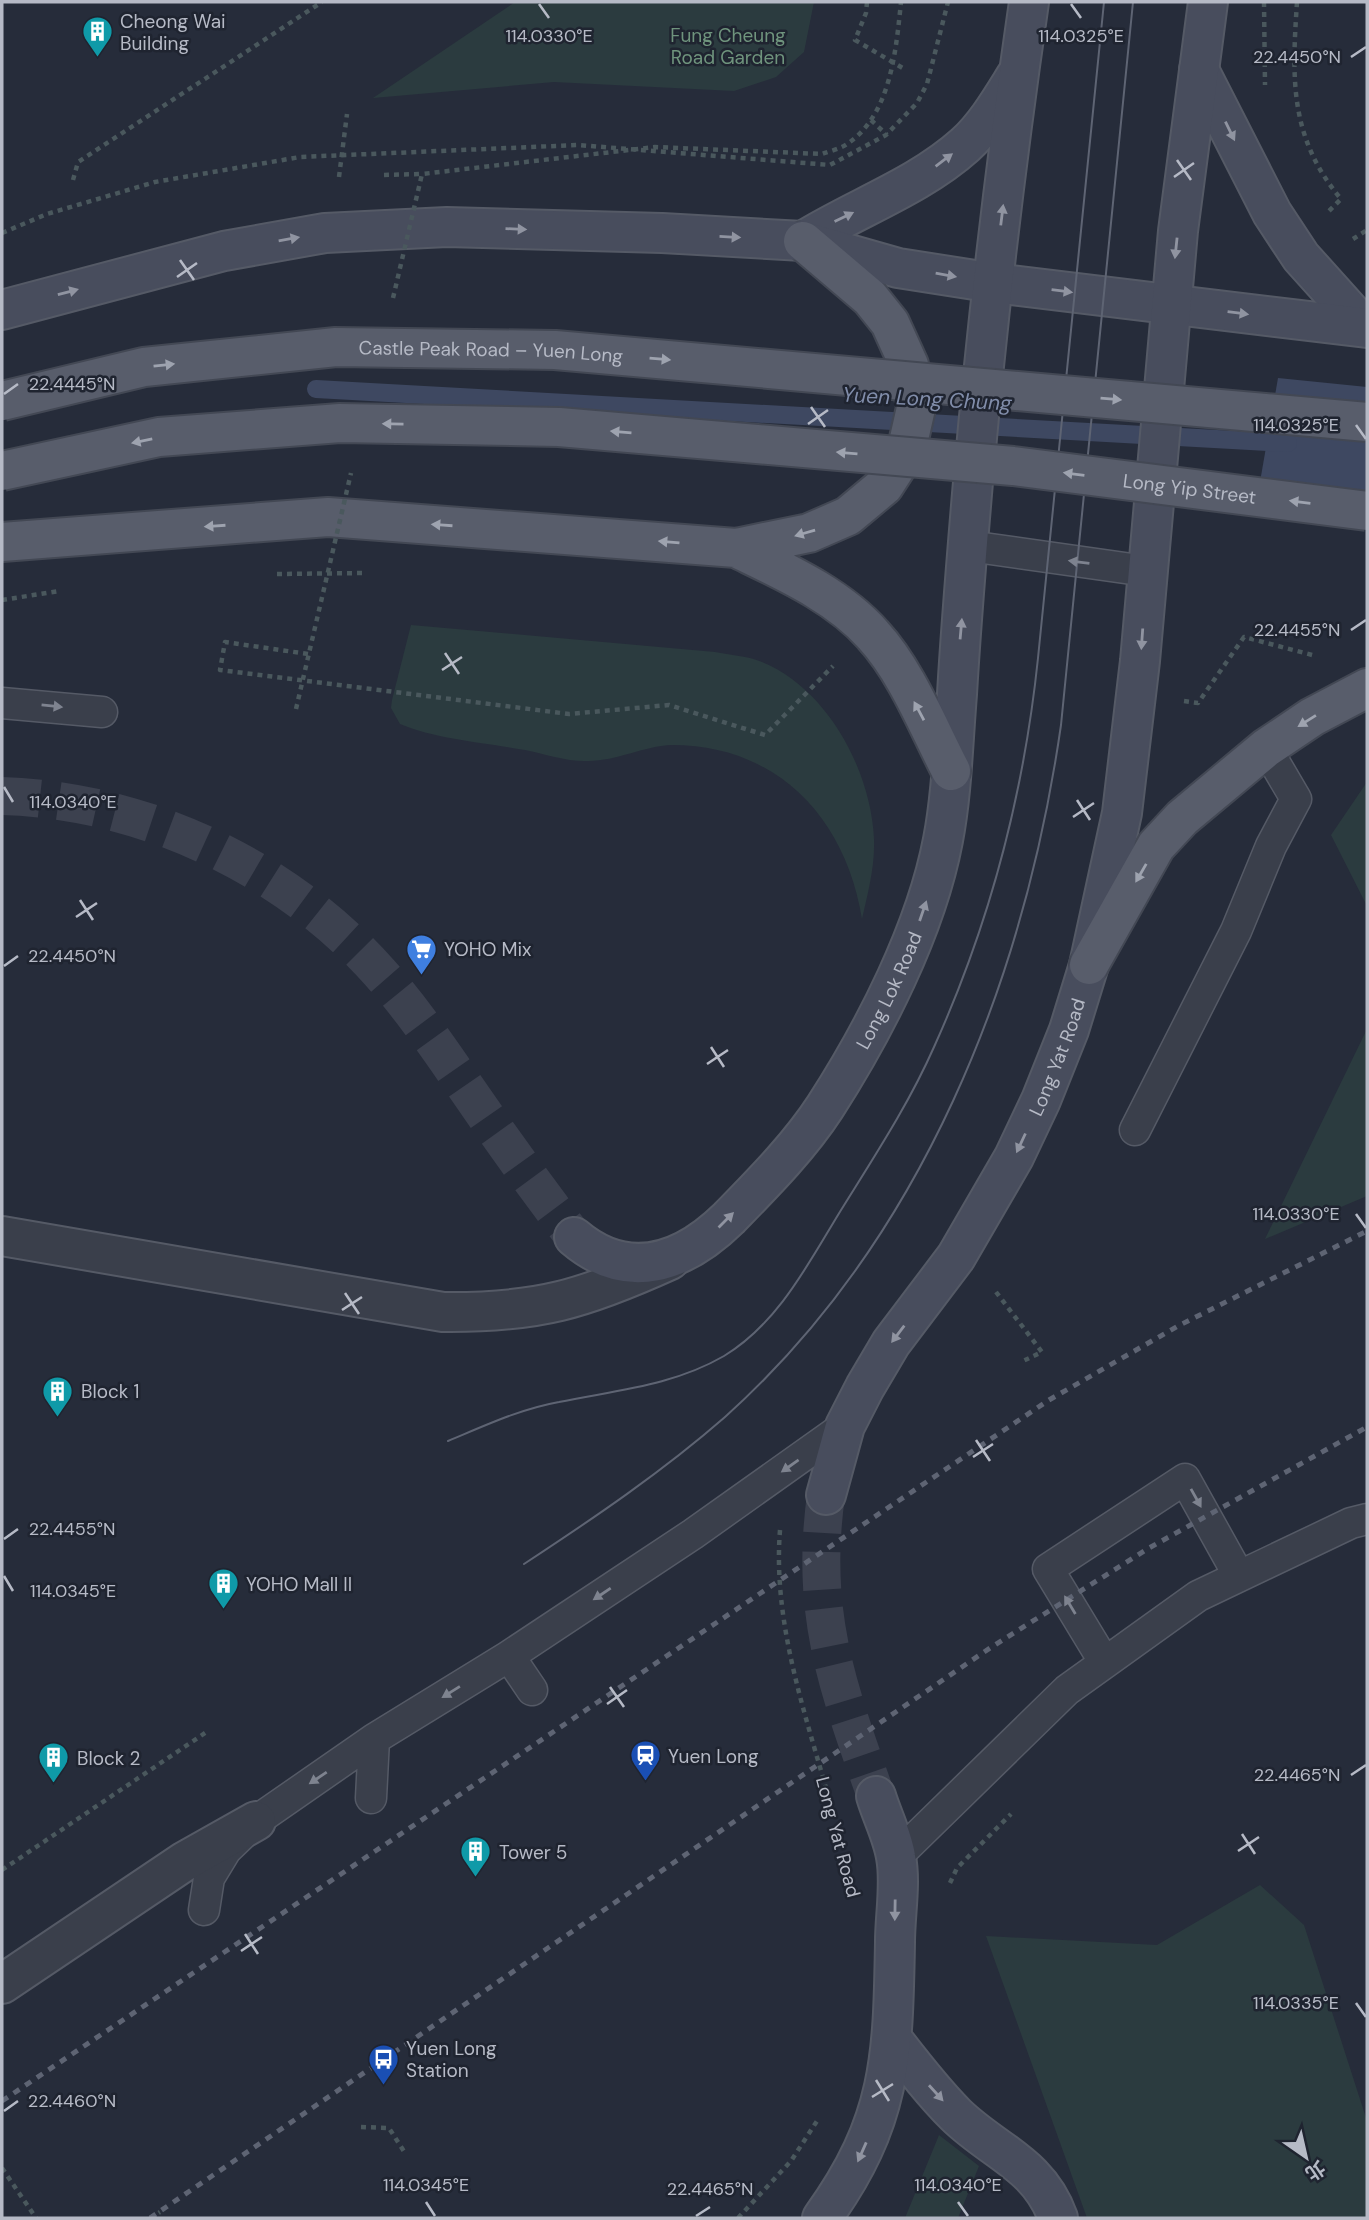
<svg xmlns="http://www.w3.org/2000/svg" width="1369" height="2220" font-family="'DM Sans','Noto Sans TC',sans-serif">
  <rect width="100%" height="100%" fill="#262c3a"/>
  <path fill="#2b3b3f" d="M 515,2 L 814,2 L 804,52 L 776,77 L 734,91 L 554,82 L 373,98 Z
    M 411,625 L 715,652 C 730,655 748,656 762,662 C 828,689 871,771 874,839 C 875,866 868,893 862,919 C 846,819 778,745 672,745 C 643,746 617,761 588,761 C 568,762 545,754 525,750 C 487,743 435,739 400,724 L 391,708 L 392,700 Z
    M 1367,782 L 1367,906 L 1331,835 Z
    M 1367,1029 L 1367,1196 L 1265,1239 Z
    M 1260,1885 L 1304,1925 L 1367,2121 L 1367,2218 L 1087,2218 L 986,1936 L 1157,1945 Z
    M 939,2135 L 979,2166 L 958,2218 L 905,2218 Z"/>
  <path fill="#3e4861" d="M 1278,378 L 1367,387 L 1367,518 L 1256,505 Z"/>
  <g fill="none" stroke-linecap="round" stroke-linejoin="round">
    <path stroke="#3e4861" stroke-width="18" d="M 316,389 L 1288,443"/>
    <path stroke="#3c414f" stroke-width="38" stroke-dasharray="38 19" stroke-linecap="butt" d="M 2,796 C 143,800 286,867 380,973 C 420,1018 452,1068 487,1118 C 515,1158 544,1198 574,1237
      M 826,1495 C 810,1615 837,1685 876,1796"/>
    <defs>
      <path id="lane" d="M 969,546 L 1146,571
        M 2,703 L 102,712
        M 1135,1130 L 1236,931 L 1271,846 L 1296,799 L 1266,748
        M 509,1656 L 532,1690
        M 1105,1663 L 1048,1569 L 1185,1479 L 1239,1576
        M 371,1798 L 374,1739
        M 896,1857 L 1067,1690 L 1198,1596 L 1351,1523 L 1367,1519
        M 204,1910 L 209,1878 L 226,1850 L 256,1821 L 374,1739 L 509,1656 L 693,1534 L 845,1426"/>
      <path id="street" d="M 2,1236 L 443,1312 C 538,1313 584,1299 670,1260
        M 2,1984 L 185,1861 L 256,1821"/>
      <g id="secondary">
        <path d="M 1199,70 L 1272,213 L 1301,257 L 1364,327"/>
        <path d="M 803,241 C 856,208 918,187 965,145 C 986,126 1001,100 1016,76"/>
        <path d="M 2,310 L 224,251 L 325,233 L 447,227 L 662,233 L 803,241 L 898,268 L 994,283 L 1367,328"/>
        <path id="s1" d="M 574,1237 C 628,1283 683,1263 729,1218 C 762,1184 799,1147 825,1107 C 874,1031 926,930 943,840 C 952,793 953,743 957,694 C 961,624 967,553 973,482 C 987,322 1006,161 1029,2"/>
        <path id="s2" d="M 826,1495 L 845,1426 L 865,1387 L 891,1343 L 956,1257 L 1014,1157 L 1041,1100 L 1069,1030 L 1089,965 L 1122,813 L 1140,661 L 1178,231 L 1208,2"/>
        <path d="M 893,2040 C 913,2066 933,2092 956,2115 C 994,2152 1039,2164 1058,2218"/>
        <path d="M 822,2218 C 892,2121 893,2057 895,1942 C 895,1915 901,1883 896,1857 C 893,1837 882,1816 876,1796"/>
      </g>
      <path id="primary" d="M 2,542 L 328,517 L 736,548 L 809,533 L 848,516 L 884,486 L 906,452 L 916,408 L 909,365 L 890,323 L 870,298 L 803,241
        M 736,548 C 783,571 838,595 873,635 C 907,672 928,727 951,771
        M 1089,965 L 1156,846 L 1182,818 L 1266,748 L 1312,717 L 1367,688"/>
    </defs>
    <use href="#lane" stroke="#555a66" stroke-width="33"/>
    <use href="#street" stroke="#555a66" stroke-width="42"/>
    <use href="#secondary" stroke="#555a66" stroke-width="42"/>
    <use href="#primary" stroke="#434854" stroke-width="42"/>
    <path stroke="#4a585d" stroke-width="4.5" stroke-dasharray="5 5" stroke-linecap="butt" d="M 867,2 L 866,13 L 855,40 L 906,70
      M 1264,2 L 1265,85
      M 1297,2 C 1292,78 1289,137 1341,199 L 1329,211
      M 871,120 L 887,135
      M 384,175 L 422,174
      M 339,177 L 347,114
      M 73,180 L 78,162 L 322,2
      M 2,233 L 47,214 L 155,182 L 300,157 L 578,145 L 830,165 L 886,135 L 917,103 L 927,84 L 948,2
      M 1353,239 L 1367,230
      M 277,574 L 366,573
      M 2,600 L 59,591
      M 308,654 L 225,642 L 220,670 L 569,714 L 669,705 L 765,735 L 833,666
      M 1184,701 L 1198,703 L 1244,637 L 1316,656
      M 996,1292 L 1042,1352 L 1023,1361
      M 780,1530 C 773,1618 802,1704 826,1788
      M 2,1870 L 208,1731
      M 950,1883 L 957,1868 L 1011,1814
      M 361,2127 L 389,2128 L 405,2153
      M 2,2168 L 36,2218
      M 150,2218 L 160,2212
      M 738,2218 L 791,2161 L 817,2121"/>
    <use href="#lane" stroke="#3a3f4b" stroke-width="30"/>
    <use href="#street" stroke="#3a3f4b" stroke-width="38"/>
    <use href="#secondary" stroke="#484d5d" stroke-width="38"/>
    <use href="#primary" stroke="#585d6b" stroke-width="38"/>
    <path stroke="#5e6473" stroke-width="2" d="M 448,1441 C 484,1426 520,1409 559,1402 C 617,1390 672,1386 724,1356 C 777,1324 807,1266 838,1215 C 872,1160 908,1106 934,1047 C 990,923 1024,793 1038,658 L 1104,2
      M 524,1564 C 594,1518 662,1472 725,1417 C 922,1240 1024,982 1061,725 L 1133,2"/>
    <path stroke="#5e6473" stroke-width="5" stroke-dasharray="7 7" stroke-linecap="butt" d="M 2,2101 L 1049,1400 L 1178,1326 L 1367,1231
      M 150,2218 L 990,1648 L 1149,1548 L 1367,1427"/>
    <defs>
      <g id="primary-bridge">
        <path id="s3" d="M 2,401 L 144,367 L 336,347 L 555,350 L 1367,422"/>
        <path id="s4" d="M 2,471 L 159,437 L 340,423 L 559,427 L 1013,466 L 1367,511"/>
      </g>
    </defs>
    <use href="#primary-bridge" stroke="#434854" stroke-width="42" stroke-linecap="butt"/>
    <path stroke="#4a585d" stroke-width="4.5" stroke-dasharray="5 5" stroke-linecap="butt" d="M 393,298 L 422,174 L 655,147 L 822,154 C 830,151 840,149 847,144 C 891,115 896,50 901,2
      M 296,709 L 351,473"/>
    <use href="#primary-bridge" stroke="#585d6b" stroke-width="38"/>
  </g>
  <defs><path id="oneway-solid" d="M-6-.8H1V-3.2L6.5 0L1 3.2V.8H-6Z" transform="scale(1.75)"/></defs>
  <g fill="#9094a1">
    <use href="#oneway-solid" transform="translate(1230 131) rotate(64)"/>
    <use href="#oneway-solid" transform="translate(944 160) rotate(-37)"/>
    <use href="#oneway-solid" transform="translate(1002 215) rotate(-83)"/>
    <use href="#oneway-solid" transform="translate(844 217) rotate(-26)"/>
    <use href="#oneway-solid" transform="translate(516 229) rotate(2)"/>
    <use href="#oneway-solid" transform="translate(730 237) rotate(3)"/>
    <use href="#oneway-solid" transform="translate(289 239) rotate(-10)"/>
    <use href="#oneway-solid" transform="translate(1176 248) rotate(96)"/>
    <use href="#oneway-solid" transform="translate(946 275) rotate(10)"/>
    <use href="#oneway-solid" transform="translate(1062 291) rotate(7)"/>
    <use href="#oneway-solid" transform="translate(68 292) rotate(-15)"/>
    <use href="#oneway-solid" transform="translate(1238 313) rotate(7)"/>
    <use href="#oneway-solid" transform="translate(961 629) rotate(-85)"/>
    <use href="#oneway-solid" transform="translate(1142 639) rotate(94)"/>
    <use href="#oneway-solid" transform="translate(923 911) rotate(-71)"/>
    <use href="#oneway-solid" transform="translate(1021 1143) rotate(115)"/>
    <use href="#oneway-solid" transform="translate(726 1220) rotate(-45)"/>
    <use href="#oneway-solid" transform="translate(898 1334) rotate(127)"/>
    <use href="#oneway-solid" transform="translate(895 1910) rotate(91)"/>
    <use href="#oneway-solid" transform="translate(936 2093) rotate(48)"/>
    <use href="#oneway-solid" transform="translate(862 2152) rotate(114)"/>
  </g>
  <g fill="#9ea3af">
    <use href="#oneway-solid" transform="translate(660 359) rotate(5)"/>
    <use href="#oneway-solid" transform="translate(164 365) rotate(-6)"/>
    <use href="#oneway-solid" transform="translate(1111 399) rotate(5)"/>
    <use href="#oneway-solid" transform="translate(393 424) rotate(-179)"/>
    <use href="#oneway-solid" transform="translate(621 432) rotate(-175)"/>
    <use href="#oneway-solid" transform="translate(142 441) rotate(168)"/>
    <use href="#oneway-solid" transform="translate(847 453) rotate(-175)"/>
    <use href="#oneway-solid" transform="translate(1074 474) rotate(-173)"/>
    <use href="#oneway-solid" transform="translate(1300 502) rotate(-173)"/>
    <use href="#oneway-solid" transform="translate(442 525) rotate(-176)"/>
    <use href="#oneway-solid" transform="translate(215 526) rotate(176)"/>
    <use href="#oneway-solid" transform="translate(805 533) rotate(164)"/>
    <use href="#oneway-solid" transform="translate(669 542) rotate(-175)"/>
    <use href="#oneway-solid" transform="translate(919 711) rotate(-118)"/>
    <use href="#oneway-solid" transform="translate(1307 721) rotate(148)"/>
    <use href="#oneway-solid" transform="translate(1141 873) rotate(120)"/>
  </g>
  <g fill="#7e838f">
    <use href="#oneway-solid" transform="translate(1079 562) rotate(-173)"/>
    <use href="#oneway-solid" transform="translate(52 706) rotate(6)"/>
    <use href="#oneway-solid" transform="translate(790 1466) rotate(145)"/>
    <use href="#oneway-solid" transform="translate(1196 1498) rotate(61)"/>
    <use href="#oneway-solid" transform="translate(602 1594) rotate(146)"/>
    <use href="#oneway-solid" transform="translate(1070 1605) rotate(-121)"/>
    <use href="#oneway-solid" transform="translate(451 1692) rotate(148)"/>
    <use href="#oneway-solid" transform="translate(318 1778) rotate(146)"/>
  </g>
  <path fill="none" stroke="#b6bac6" stroke-width="2.5" d="M 539,4 L 549,18M 1071,4 L 1081,18M 1351,57 L 1366,47M 1177,160 L 1191,180M 1174,177 L 1194,163M 180,260 L 194,280M 177,277 L 197,263M 4,394 L 18,384M 811,407 L 825,427M 808,424 L 828,410M 1356,425 L 1366,439M 1351,630 L 1366,620M 445,653 L 459,674M 442,670 L 462,657M 4,787 L 13,802M 1077,800 L 1090,820M 1073,817 L 1094,803M 80,900 L 93,920M 76,917 L 97,903M 4,966 L 18,956M 711,1047 L 724,1067M 707,1064 L 728,1050M 1356,1214 L 1366,1228M 345,1293 L 359,1314M 342,1310 L 362,1297M 976,1440 L 990,1461M 973,1457 L 993,1444M 4,1539 L 18,1529M 4,1576 L 13,1591M 610,1687 L 624,1707M 607,1704 L 627,1690M 1351,1775 L 1366,1765M 1242,1834 L 1255,1854M 1238,1851 L 1259,1837M 245,1934 L 258,1954M 241,1951 L 262,1937M 1356,2003 L 1366,2017M 876,2080 L 889,2101M 872,2097 L 893,2084M 4,2111 L 18,2101M 426,2202 L 435,2216M 958,2202 L 968,2216M 696,2216 L 710,2207"/>
  <defs>
    <symbol id="building-pin" viewBox="-11 -11 22 30"><path d="M0 17L-7.5 6A9.5 9.5 0 1 1 7.5 6Z" fill="#0f9aa8" stroke="#1f2430"/><path d="M-4-6H4V6H1V3H-1V6H-4ZM-2.5-4.3h1.7v1.8h-1.7ZM.8-4.3h1.7v1.8H.8ZM-2.5-1h1.7V.8h-1.7ZM.8-1h1.7V.8H.8Z" fill="#fff"/></symbol>
    <symbol id="supermarket-pin" viewBox="-11 -11 22 30"><path d="M0 17L-7.5 6A9.5 9.5 0 1 1 7.5 6Z" fill="#3f7fe0" stroke="#1f2430"/><path d="M-6-5.5h2.5l.6 2H6L4.5 2H-2.5L-4.4-4H-6ZM-1.5 3.2a1.3 1.3 0 1 0 .1 0ZM3 3.2a1.3 1.3 0 1 0 .1 0Z" fill="#fff"/></symbol>
    <symbol id="station-pin" viewBox="-11 -11 22 30"><path d="M0 17L-7.5 6A9.5 9.5 0 1 1 7.5 6Z" fill="#1a4fb4" stroke="#1f2430"/><path d="M-3-6H3Q5-6 5-4V2Q5 4 3 4L4.5 6H3L1.5 4h-3L-3 6H-4.5L-3 4Q-5 4-5 2V-4Q-5-6-3-6ZM-3.5-4v3h7v-3ZM-3.5 1v1.5H-2V1ZM2 1v1.5H3.5V1Z" fill="#fff"/></symbol>
    <symbol id="bus-pin" viewBox="-11 -11 22 30"><path d="M0 17L-7.5 6A9.5 9.5 0 1 1 7.5 6Z" fill="#1a4fb4" stroke="#1f2430"/><path d="M-5-6H5V4H4V6H2V4H-2V6H-4V4H-5ZM-3.5-4V0h7V-4ZM-3.5 1.2v1.5H-2V1.2ZM2 1.2v1.5H3.5V1.2Z" fill="#fff"/></symbol>
  </defs>
  <g fill-rule="evenodd">
    <use href="#building-pin" x="80" y="14" width="35" height="47"/>
    <use href="#supermarket-pin" x="404" y="932" width="35" height="47"/>
    <use href="#building-pin" x="40" y="1374" width="35" height="47"/>
    <use href="#building-pin" x="206" y="1566" width="35" height="47"/>
    <use href="#station-pin" x="628" y="1738" width="35" height="47"/>
    <use href="#building-pin" x="36" y="1740" width="35" height="47"/>
    <use href="#building-pin" x="458" y="1834" width="35" height="47"/>
    <use href="#bus-pin" x="366" y="2042" width="35" height="47"/>
  </g>
  <g text-anchor="middle" dominant-baseline="central" stroke-width="5" stroke-linejoin="round" paint-order="stroke">
    <g font-size="19" fill="#b6bac6" stroke="#1f2430" text-anchor="start">
      <text x="120" y="21">Cheong Wai<tspan x="120" dy="22">Building</tspan></text>
      <text x="444" y="949">YOHO Mix</text>
      <text x="81" y="1391">Block 1</text>
      <text x="246" y="1584">YOHO Mall II</text>
      <text x="668" y="1756">Yuen Long</text>
      <text x="77" y="1758">Block 2</text>
      <text x="499" y="1852">Tower 5</text>
      <text x="406" y="2048">Yuen Long<tspan x="406" dy="22">Station</tspan></text>
    </g>
    <g font-size="19" fill="#6f947d" stroke="#1f2430">
      <text x="728" y="35">Fung Cheung<tspan x="728" dy="22">Road Garden</tspan></text>
    </g>
    <g font-size="19" fill="#b6bac6" stroke="#1f2430">
      <text stroke="none"><textPath href="#s3" startOffset="494">Castle Peak Road – Yuen Long</textPath></text>
      <text stroke="none"><textPath href="#s4" startOffset="1195">Long Yip Street</textPath></text>
      <text stroke="none"><textPath href="#s1" startOffset="455">Long Lok Road</textPath></text>
      <text stroke="none"><textPath href="#s2" startOffset="499">Long Yat Road</textPath></text>
      <text transform="translate(838 1837) rotate(75)">Long Yat Road</text>
    </g>
    <g font-size="21" font-style="italic" fill="#818daa" stroke="#1f2430">
      <text transform="translate(927 399) rotate(3)">Yuen Long Chung</text>
    </g>
  </g>
  <g font-size="18" text-anchor="middle" fill="#b6bac6" stroke="#1f2430" stroke-width="5" stroke-linejoin="round" paint-order="stroke">
    <text x="1081" y="42">114.0325°E</text>
    <text x="549" y="42">114.0330°E</text>
    <text x="1297" y="63">22.4450°N</text>
    <text x="72" y="390">22.4445°N</text>
    <text x="1296" y="431">114.0325°E</text>
    <text x="1297" y="636">22.4455°N</text>
    <text x="73" y="808">114.0340°E</text>
    <text x="72" y="962">22.4450°N</text>
    <text x="1296" y="1220">114.0330°E</text>
    <text x="72" y="1535">22.4455°N</text>
    <text x="73" y="1597">114.0345°E</text>
    <text x="1297" y="1781">22.4465°N</text>
    <text x="1296" y="2009">114.0335°E</text>
    <text x="72" y="2107">22.4460°N</text>
    <text x="426" y="2191">114.0345°E</text>
    <text x="958" y="2191">114.0340°E</text>
    <text x="710" y="2195">22.4465°N</text>
  </g>
  <rect width="1369" height="2220" fill="none" stroke="#b6bac6" stroke-width="7"/>
  <g transform="translate(1306 2157) rotate(146)" stroke="#1f2430" stroke-width="5" paint-order="stroke">
  <path d="M0-5L12 26L0 18L-12 26Z" fill="#b6bac6"/>
  <text y="-10" font-size="19" font-weight="bold" text-anchor="middle" fill="#b6bac6">北</text>
  </g>
</svg>
